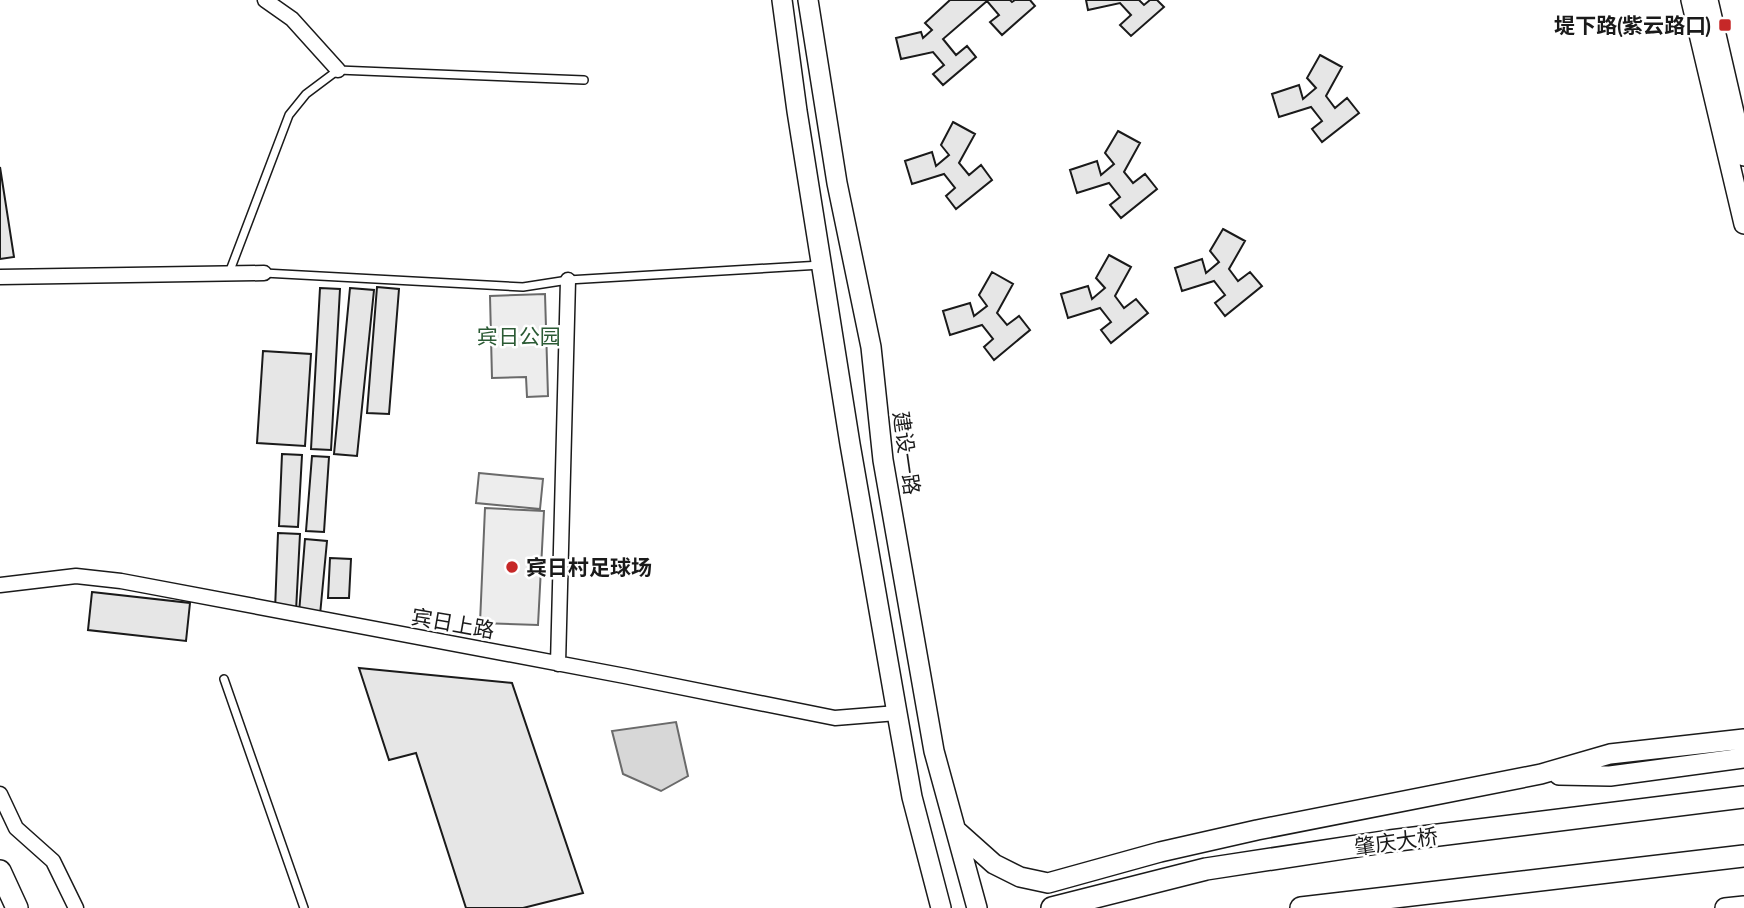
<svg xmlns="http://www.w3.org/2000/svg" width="1744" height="908" font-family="'Asap Condensed','Noto Sans SC',sans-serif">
  <rect width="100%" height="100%" fill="#fff"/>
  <path fill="#ededed" stroke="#6a6a6a" stroke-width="2" d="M 545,294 L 548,396 L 527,397 L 526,377 L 492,378 L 490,296 Z
    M 479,473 L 543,479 L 540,509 L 476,503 Z
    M 485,508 L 544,511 L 538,625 L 480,623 Z"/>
  <path fill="#d7d7d7" stroke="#6a6a6a" stroke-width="2" d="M 676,722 L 688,776 L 661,791 L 623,774 L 612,731 Z"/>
  <path fill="#e6e6e6" stroke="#1a1a1a" stroke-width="2" d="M 950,0 L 1010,0 L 1012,2 L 1015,0 L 1030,0 L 1035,6 L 1002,35 L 990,22 L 999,15 L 987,1 L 943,39 L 956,55 L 967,46 L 976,57 L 943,85 L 933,74 L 944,65 L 933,52 L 901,59 L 896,38 L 921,32 L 923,38 L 932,30 L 925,23 Z
    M 1086,0 L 1139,0 L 1144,5 L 1150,0 L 1157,0 L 1164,7 L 1131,36 L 1120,25 L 1131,15 L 1120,3 L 1088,10 Z
    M 1320,55 L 1342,67 L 1326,96 L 1335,108 L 1347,98 L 1359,113 L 1322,142 L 1312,129 L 1322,121 L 1311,107 L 1279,117 L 1272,94 L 1299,85 L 1303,99 L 1316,88 L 1307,78 Z
    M 953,122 L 975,134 L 959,163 L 969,175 L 981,165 L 992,180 L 956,209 L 946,196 L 955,188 L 944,174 L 912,184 L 905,161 L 932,152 L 936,166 L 949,155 L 941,145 Z
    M 1118,131 L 1140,143 L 1124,172 L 1133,183 L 1145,174 L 1157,189 L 1121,218 L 1110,205 L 1120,197 L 1109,183 L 1077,193 L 1070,170 L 1097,161 L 1101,175 L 1114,164 L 1105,153 Z
    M 0,167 L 14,257 L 0,259 Z
    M 1223,229 L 1245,241 L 1229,269 L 1238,281 L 1250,272 L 1262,286 L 1225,316 L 1215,303 L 1225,295 L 1214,281 L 1182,291 L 1175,268 L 1202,259 L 1206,273 L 1219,262 L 1210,251 Z
    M 1109,255 L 1131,267 L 1115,296 L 1124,308 L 1136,299 L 1148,313 L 1111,343 L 1101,330 L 1111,322 L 1100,308 L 1068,318 L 1061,294 L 1088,286 L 1092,299 L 1105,288 L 1096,278 Z
    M 992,272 L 1013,284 L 997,313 L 1007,325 L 1019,316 L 1030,330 L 994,360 L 984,347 L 993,339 L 982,325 L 950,335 L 943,311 L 970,303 L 974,316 L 987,306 L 979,295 Z
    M 377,287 L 399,289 L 389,414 L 367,413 Z
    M 320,288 L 340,289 L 331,450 L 311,449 Z
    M 350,288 L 374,290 L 357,456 L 334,454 Z
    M 263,351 L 311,354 L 305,446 L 257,443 Z
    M 282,454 L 302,455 L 298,527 L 279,526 Z
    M 312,456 L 329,457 L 324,532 L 306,531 Z
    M 278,533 L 300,534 L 296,611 L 275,610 Z
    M 305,539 L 327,541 L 320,615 L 299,613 Z
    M 330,558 L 351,559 L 349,598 L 328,598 Z
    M 92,592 L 190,603 L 186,641 L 88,630 Z
    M 359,668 L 512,683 L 583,893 L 523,908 L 466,908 L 416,753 L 389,760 Z"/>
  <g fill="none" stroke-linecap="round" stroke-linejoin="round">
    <defs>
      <path id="lane" d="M 229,273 L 289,115 L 306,94 L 338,70 L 584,80
        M 264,273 L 523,287 L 568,280 L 821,265
        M 224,679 L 304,908"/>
      <path id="street" d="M 265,0 L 292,19 L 338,70
        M 0,277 L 264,273
        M 0,585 L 76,576 L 121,581 L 625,676 L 835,718 L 897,713
        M 558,664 L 568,280
        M 0,794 L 16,828 L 53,861 L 76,908"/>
      <path id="secondary" d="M 782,0 L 797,111 L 850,444 L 897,713 L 912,797 L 941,908
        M 808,0 L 837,183 L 871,347 L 883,460 L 934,751 L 977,908
        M 1691,0 L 1744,224
        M 1708,0 L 1744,156
        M 1559,775 L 1610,776 L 1744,758
        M 957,831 L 994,864 L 1020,877 L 1048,883 L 1160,852 L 1257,830 L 1541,774 L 1610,754 L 1744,739
        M 1725,908 L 1744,906"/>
      <path id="primary" d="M 0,871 L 17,908
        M 1052,908 L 1206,869 L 1390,841 L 1744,797
        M 1301,908 L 1744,856"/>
    </defs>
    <use href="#lane" stroke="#1a1a1a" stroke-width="10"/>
    <use href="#street" stroke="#1a1a1a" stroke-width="17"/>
    <use href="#secondary" stroke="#1a1a1a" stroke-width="22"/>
    <use href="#primary" stroke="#1a1a1a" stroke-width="24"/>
    <use href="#lane" stroke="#fff" stroke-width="7"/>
    <use href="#street" stroke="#fff" stroke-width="14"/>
    <use href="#secondary" stroke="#fff" stroke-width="19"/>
    <use href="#primary" stroke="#fff" stroke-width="21"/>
  </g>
  <g fill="#c62828" stroke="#fff" stroke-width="2.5">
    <rect x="1718" y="18" width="14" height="14" rx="3.5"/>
    <circle cx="512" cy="567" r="7"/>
  </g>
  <g text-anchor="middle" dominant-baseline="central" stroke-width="5" stroke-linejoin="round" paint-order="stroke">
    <g font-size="21" font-weight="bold" fill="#1a1a1a" stroke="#fff" text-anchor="end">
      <text x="1711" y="25">堤下路(紫云路口)</text>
      <text x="526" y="567" text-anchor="start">宾日村足球场</text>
    </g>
    <g font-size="21" fill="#2b5a34" stroke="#fff">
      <text x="519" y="336">宾日公园</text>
    </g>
    <g font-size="21" fill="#1a1a1a" stroke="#fff">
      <text transform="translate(907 453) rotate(82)">建设一路</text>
      <text transform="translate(453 623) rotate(10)">宾日上路</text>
      <text transform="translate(1396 841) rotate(-8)">肇庆大桥</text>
    </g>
  </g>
</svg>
